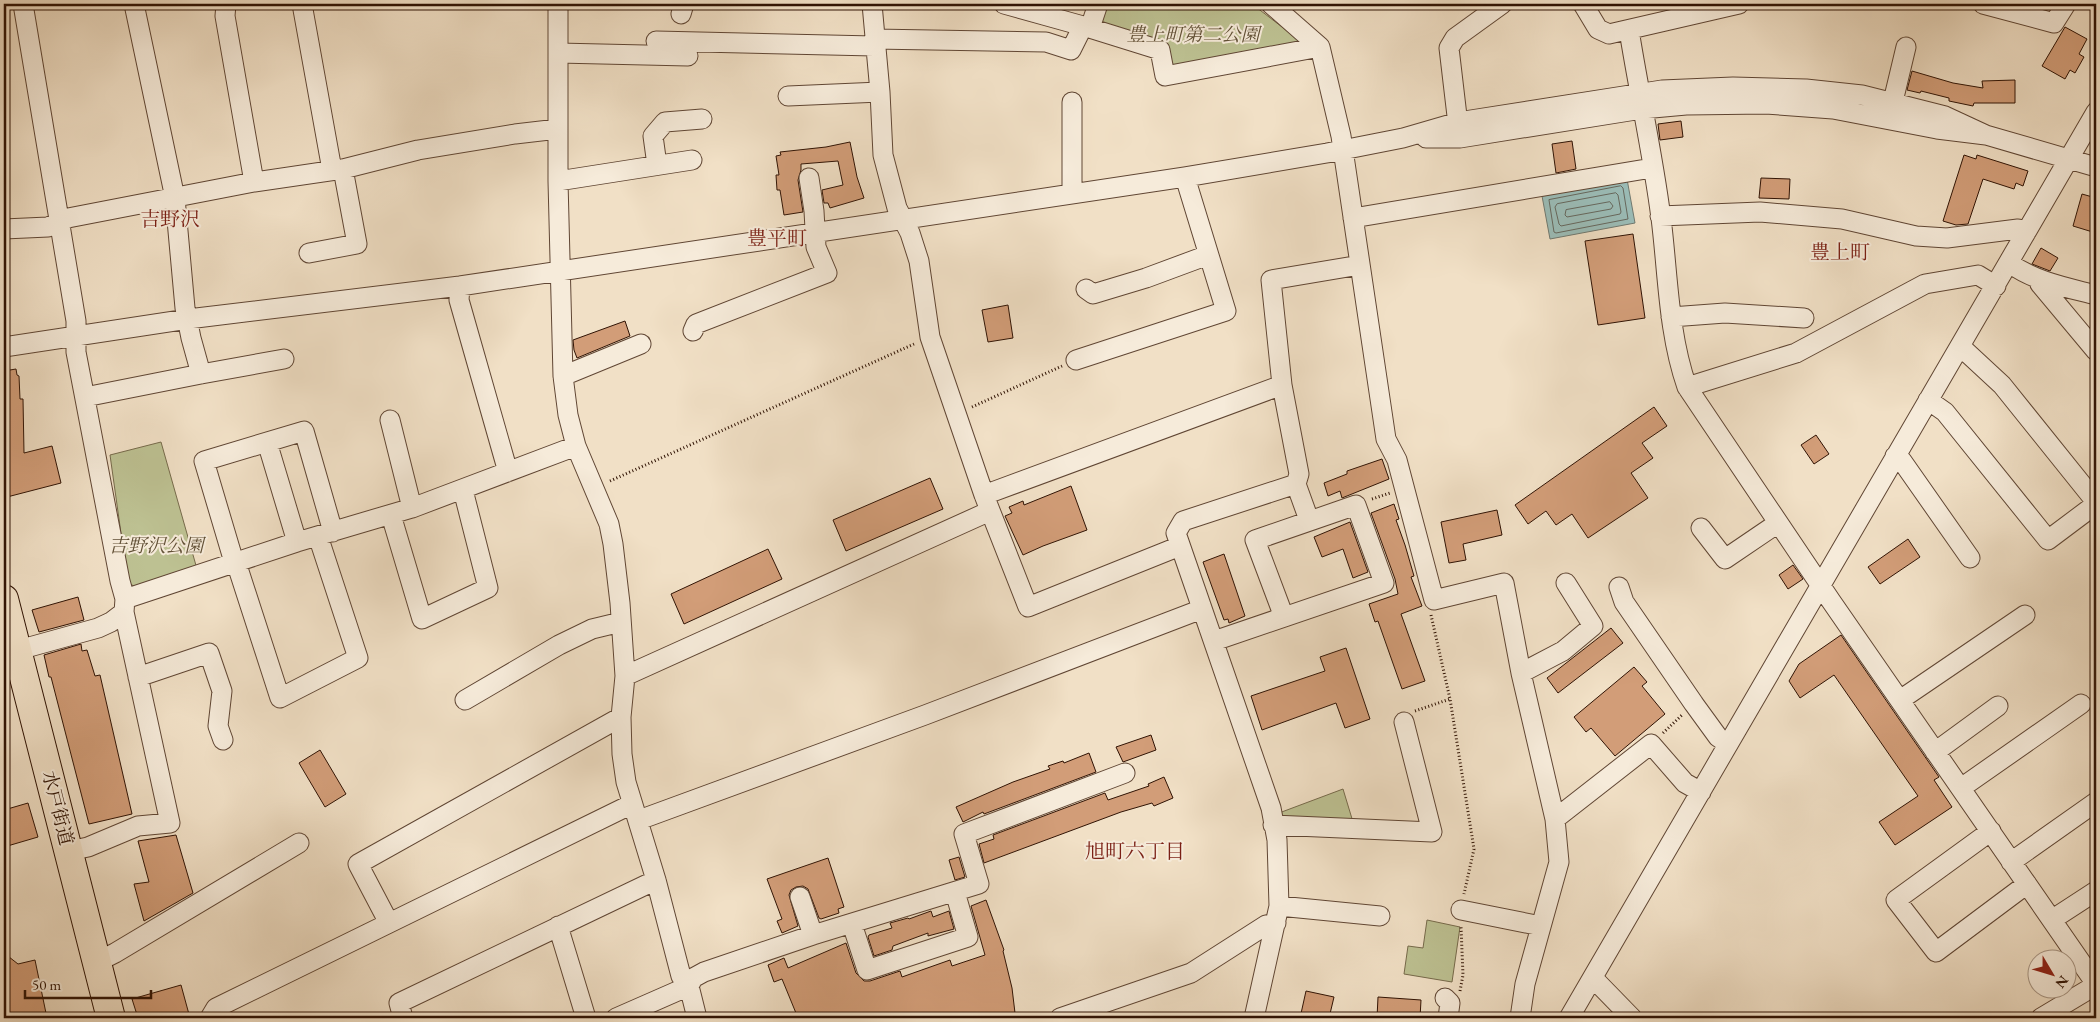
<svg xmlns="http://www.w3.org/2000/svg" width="2100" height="1022" font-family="'EB Garamond','Noto Serif JP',serif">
  <rect width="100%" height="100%" fill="#f1e0c6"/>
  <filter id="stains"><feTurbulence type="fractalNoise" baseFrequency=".004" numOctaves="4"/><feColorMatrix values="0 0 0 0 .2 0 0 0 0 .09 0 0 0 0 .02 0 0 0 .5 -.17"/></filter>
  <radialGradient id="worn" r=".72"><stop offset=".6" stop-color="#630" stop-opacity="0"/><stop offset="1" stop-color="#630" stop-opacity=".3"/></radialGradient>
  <path fill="#bdc192" stroke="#766a4b" d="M 1103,4 L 1252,4 L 1303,43 L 1174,68 L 1101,25 Z
    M 161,442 L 197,569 L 140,589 L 128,583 L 110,455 Z
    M 1343,789 L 1353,822 L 1288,822 L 1279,813 Z
    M 1427,920 L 1460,927 L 1452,982 L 1404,974 L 1408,946 L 1423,948 Z"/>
  <path fill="#9bbdb8" stroke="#707970" d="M 1627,179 L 1635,223 L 1550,239 L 1542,196 Z"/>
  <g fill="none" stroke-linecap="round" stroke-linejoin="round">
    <path stroke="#66685e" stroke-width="1" d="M 1621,186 L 1623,188 L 1628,219 L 1556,233 L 1554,232 L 1549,200 Z
      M 1616,193 L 1618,195 L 1621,212 L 1620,214 L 1561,226 L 1559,224 L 1555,207 L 1557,204 Z
      M 1610,202 L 1613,206 L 1611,209 L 1567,217 L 1565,215 L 1566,210 Z"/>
  </g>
  <path fill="#d29d78" stroke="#301304" d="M 2065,27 L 2087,39 L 2079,54 L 2084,57 L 2075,73 L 2070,70 L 2065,79 L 2042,66 Z
    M 1912,71 L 1953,83 L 1983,88 L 1982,81 L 2015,80 L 2015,103 L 1974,103 L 1973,106 L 1949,101 L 1949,98 L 1921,91 L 1920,93 L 1907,90 Z
    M 1681,121 L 1683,137 L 1660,140 L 1658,124 Z
    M 1572,141 L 1576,169 L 1556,173 L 1552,144 Z
    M 850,142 L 857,177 L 864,198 L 830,208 L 828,203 L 824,203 L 822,190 L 843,185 L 838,161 L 801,164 L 801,170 L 798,180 L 803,212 L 784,215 L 780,190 L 777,190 L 776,175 L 779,175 L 776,156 L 781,155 L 780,152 L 826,147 Z
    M 1964,155 L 1976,159 L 1977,155 L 2028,171 L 2023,186 L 2016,183 L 2014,189 L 1983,179 L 1968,224 L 1956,225 L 1943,221 Z
    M 1761,178 L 1790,179 L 1789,199 L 1759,198 Z
    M 2082,194 L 2096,198 L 2096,233 L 2073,226 Z
    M 1633,234 L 1645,318 L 1598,325 L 1585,241 Z
    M 2041,248 L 2058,258 L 2050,271 L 2032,264 Z
    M 1008,305 L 1013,338 L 988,342 L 982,310 Z
    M 625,321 L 630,336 L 577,358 L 574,350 L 573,340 Z
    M 16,369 L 17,375 L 19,376 L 20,399 L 23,399 L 24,453 L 52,446 L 61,483 L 7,497 L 4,483 L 4,371 Z
    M 1654,407 L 1667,426 L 1642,443 L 1653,458 L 1631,473 L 1648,498 L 1588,538 L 1572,514 L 1556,525 L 1546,511 L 1528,524 L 1515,505 Z
    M 1816,435 L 1829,454 L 1814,464 L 1801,445 Z
    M 1382,459 L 1389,479 L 1342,498 L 1340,491 L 1328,496 L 1324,483 L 1347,474 L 1347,471 Z
    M 930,478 L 943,509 L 846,551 L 833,520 Z
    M 1071,486 L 1087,530 L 1043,546 L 1023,555 L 1005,516 L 1012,513 L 1009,507 L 1023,501 L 1024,505 Z
    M 1394,504 L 1399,519 L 1396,520 L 1405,545 L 1414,576 L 1411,577 L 1422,606 L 1401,614 L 1425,681 L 1402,689 L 1378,621 L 1375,622 L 1369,604 L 1398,594 L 1395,579 L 1371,513 Z
    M 1497,510 L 1502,535 L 1463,544 L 1466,560 L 1449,563 L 1441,522 Z
    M 1350,522 L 1368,572 L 1353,578 L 1343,549 L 1322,557 L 1314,537 Z
    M 1908,539 L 1920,557 L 1880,584 L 1868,567 Z
    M 768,549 L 782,579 L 684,624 L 671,594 Z
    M 1224,554 L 1245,616 L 1229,623 L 1228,619 L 1224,620 L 1203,562 Z
    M 1793,565 L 1803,579 L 1788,589 L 1779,575 Z
    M 78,597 L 84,620 L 39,632 L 32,610 Z
    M 1611,628 L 1623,643 L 1558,693 L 1547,678 Z
    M 1841,635 L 1939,777 L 1934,780 L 1952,807 L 1895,845 L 1879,822 L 1918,796 L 1834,675 L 1800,698 L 1789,681 L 1799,664 Z
    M 81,644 L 82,651 L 87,650 L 95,676 L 100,675 L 132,814 L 89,824 L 51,677 L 49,677 L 44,655 Z
    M 1346,648 L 1370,719 L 1345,728 L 1336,703 L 1262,730 L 1251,696 L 1325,671 L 1320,657 Z
    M 1634,667 L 1647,682 L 1642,686 L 1665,714 L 1615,756 L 1591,728 L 1586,732 L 1574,717 Z
    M 1151,735 L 1156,750 L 1123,762 L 1116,747 Z
    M 320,750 L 346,794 L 325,807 L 299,763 Z
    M 1089,753 L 1096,772 L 984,814 L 983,812 L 963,822 L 956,807 L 1013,782 L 1050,769 L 1048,766 L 1063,761 L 1064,763 Z
    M 1164,777 L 1173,798 L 1154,806 L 1152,803 L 1121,812 L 984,863 L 979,844 L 994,839 L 993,835 L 1105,793 L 1108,800 L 1149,786 L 1148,784 Z
    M 28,803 L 38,837 L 4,847 L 4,810 Z
    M 176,835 L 193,893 L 144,921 L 134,884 L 149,882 L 138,841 Z
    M 959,857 L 965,877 L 955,880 L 949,860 Z
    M 828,858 L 844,907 L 838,909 L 839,913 L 821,919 L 819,918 L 808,889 L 803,886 L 796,887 L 791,890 L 789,895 L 798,926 L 782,933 L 777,921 L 782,919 L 767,879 Z
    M 986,900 L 1004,950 L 1003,951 L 1012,988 L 1015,1013 L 964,1018 L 798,1018 L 782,979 L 774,982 L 768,965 L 784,958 L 788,968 L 846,943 L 856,973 L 864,981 L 870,981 L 900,971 L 902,977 L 950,960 L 952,966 L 985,955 L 971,906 Z
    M 931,911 L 933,917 L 949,911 L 954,929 L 928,936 L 928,933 L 893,946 L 892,950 L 874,956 L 868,937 L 869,935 L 892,928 L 890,923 L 908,918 L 909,919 Z
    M 4,953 L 18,964 L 35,960 L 47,1018 L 4,1018 Z
    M 181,985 L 190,1018 L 138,1018 L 132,999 Z
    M 1306,991 L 1334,997 L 1329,1018 L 1300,1018 Z
    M 1378,997 L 1421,1000 L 1420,1018 L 1377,1018 Z"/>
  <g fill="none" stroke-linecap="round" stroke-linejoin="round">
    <defs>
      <path id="minor" d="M 23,4 L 76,321 L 76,352 L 120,581 L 125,599 L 124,612 L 170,823 L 138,826 L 88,847 L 69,851
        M 134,4 L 175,198 L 185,308 L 191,338 L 201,374
        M 226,4 L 225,16 L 254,182
        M 302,4 L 332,170
        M 558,4 L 558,181 L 563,376 L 568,415 L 576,446 L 609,524 L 613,544 L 620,603 L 625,676 L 621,717 L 622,754 L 626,782 L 656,880 L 681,976 L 689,986 L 697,1018
        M 872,4 L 880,92 L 883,155 L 897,208 L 910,233 L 919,261 L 930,337 L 984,495 L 1028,607 L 1180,546
        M 1004,4 L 1083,26 L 1160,50 L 1165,76 L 1320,47
        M 1271,4 L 1320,47 L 1341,136 L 1386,439 L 1397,460 L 1434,600 L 1504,583 L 1521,673 L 1555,819 L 1559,862 L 1525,984 L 1520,1018
        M 1583,4 L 1598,29 L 1609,34 L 1739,4
        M 1983,4 L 2054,23 L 2066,4
        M 681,14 L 684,4
        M 1090,28 L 1098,4
        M 1629,30 C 1639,93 1653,155 1661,218 C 1668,273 1668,333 1687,387 L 1831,601 L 2096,984
        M 874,39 L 1046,42 L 1071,50 L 1083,26
        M 656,41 L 874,46
        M 558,53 L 688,56
        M 788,96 L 880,92
        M 1072,102 L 1072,193
        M 1890,114 L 1906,47
        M 1459,133 L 1449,48 L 1455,38 L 1502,4
        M 1426,138 L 1460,138 L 1642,109 L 1686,105 L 1766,104 L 1833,109 L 1937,129 L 1986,135 L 2096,167
        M 657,165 L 653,136 L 665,122 L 702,119
        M 558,181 L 692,160
        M 1660,216 L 1760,212 L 1842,219 L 1916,236 L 1947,238 L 2018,229 L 2027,231
        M 1353,218 L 1652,168
        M 4,229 L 48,227 L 68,218 L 254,182 L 343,169 L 418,150 L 515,134 L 558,129
        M 309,253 L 357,244 L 343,169
        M 2009,263 C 2036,282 2065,287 2096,295
        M 2041,281 L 2040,284 L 2096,351
        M 460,286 L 459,300 L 508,472
        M 1086,289 L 1093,294 L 1146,278 L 1208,255
        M 1671,317 L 1725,313 L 1804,318
        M 693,331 L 696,324 L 827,273 L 816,247 L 814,211 L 809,178
        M 4,347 L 188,319 L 460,286 L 1185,177 L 1327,153 L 1403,138 L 1458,122 L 1662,90 L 1733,87 L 1806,89 L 1862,95 L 1945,116 L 1986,135
        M 1961,347 L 2002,385 L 2096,502
        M 1076,360 L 1226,311 L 1185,177
        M 563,376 L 641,344
        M 1687,387 L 1796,353 L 1925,284 L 1978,275 L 1996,286
        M 85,397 L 201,374 L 284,359
        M 1928,400 L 1945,412 L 2048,540 L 2096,504
        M 390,420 L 412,508
        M 267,442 L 297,542
        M 1895,456 L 1902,461 L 1970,558
        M 1296,484 L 1309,520
        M 984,495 L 1282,385
        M 391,515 L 422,619 L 488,588 L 463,490
        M 1701,528 L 1725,559 L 1778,523
        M 234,562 L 204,461 L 304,431 L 333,532
        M 236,562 L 280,698 L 358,658 L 318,536
        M 1619,587 L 1624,602 L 1694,704 L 1718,737 L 1728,744
        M 125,599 L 297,542 L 412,508 L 576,446
        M 1214,641 L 1384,583 L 1356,505 L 1255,540 L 1284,617
        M 4,654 L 98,628 L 111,622 L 124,612
        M 1521,673 L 1563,651 L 1593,626 L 1566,583
        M 625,676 L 990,511
        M 138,677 L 209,653 L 222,691 L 218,726 L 223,740
        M 465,700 L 559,645 L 592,629 L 621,622
        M 1900,700 L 2025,615
        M 1935,752 L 1998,706
        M 1961,788 L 2081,704
        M 1555,819 L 1651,744 L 1685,783 L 1701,792
        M 639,820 L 925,715 L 1202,609
        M 1273,825 L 1432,832 L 1404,722
        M 1991,831 L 1896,900 L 1936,952 L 2027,884
        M 2011,862 L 2096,802
        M 800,897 L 813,935
        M 1279,906 L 1380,916
        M 1461,910 L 1541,926
        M 2053,919 L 2096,891
        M 389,923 L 358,864 L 621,717
        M 852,924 L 867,970 L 968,937 L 955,892
        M 558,926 L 586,1018
        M 97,962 L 115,953 L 299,843
        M 1593,978 L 1632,1018
        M 1445,998 L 1450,1003 L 1448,1018
        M 210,1018 L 216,1008 L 632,804
        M 403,1018 L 399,1003 L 656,880
        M 616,1018 L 689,986 L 693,978 L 704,972 L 813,935 L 979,884 L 964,834 L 1125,773
        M 1060,1018 L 1191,973 L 1266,925 L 1276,923
        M 1254,1018 L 1279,906 L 1277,840 L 1271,808 L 1176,533 L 1183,521 L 1296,484 L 1299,474 L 1282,385 L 1271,280 L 1360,265
        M 1569,1018 L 2096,112
        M 2041,1018 L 2096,985"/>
      <path id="highway" d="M 4,599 L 111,1018"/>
    </defs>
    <use href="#minor" stroke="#604634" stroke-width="21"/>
    <use href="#highway" stroke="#301304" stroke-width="30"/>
    <path stroke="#301304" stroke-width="3" stroke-dasharray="1 2.5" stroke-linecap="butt" d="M 972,407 L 1062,366
      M 610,481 L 914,344
      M 1372,499 L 1390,493
      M 1431,615 L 1450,699 L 1474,849 L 1464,894
      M 1415,711 L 1450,699
      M 1663,733 L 1682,715
      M 1460,991 L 1463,975 L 1461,927"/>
    <use href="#minor" stroke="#f6ebda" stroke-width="19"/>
    <use href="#highway" stroke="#f1e0c6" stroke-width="28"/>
  </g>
  <g text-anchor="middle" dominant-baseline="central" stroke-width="4" stroke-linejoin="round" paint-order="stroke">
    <g font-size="19" font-style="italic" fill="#615036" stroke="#f6ebda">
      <text x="1193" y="34">豊上町第二公園</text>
      <text x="156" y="545">吉野沢公園</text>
    </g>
    <g font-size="19" fill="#301304" stroke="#f6ebda">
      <text transform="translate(58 808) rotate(76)">水戸街道</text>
    </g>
    <g font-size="20" fill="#7a1f14" stroke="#f6ebda">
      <text x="170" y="219">吉野沢</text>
      <text x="777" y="238">豊平町</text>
      <text x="1840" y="252">豊上町</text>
      <text x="1135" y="851">旭町六丁目</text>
    </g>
  </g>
  <rect width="2100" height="1022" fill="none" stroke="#f1e0c6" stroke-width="20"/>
  <rect x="5" y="5" width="2090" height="1012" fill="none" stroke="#301304" stroke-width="2.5"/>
  <rect x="10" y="10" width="2080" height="1002" fill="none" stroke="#301304"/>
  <g transform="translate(2052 974) rotate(128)"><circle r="24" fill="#f6ebda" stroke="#a79584"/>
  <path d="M0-4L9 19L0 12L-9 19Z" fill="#8f2418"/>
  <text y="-8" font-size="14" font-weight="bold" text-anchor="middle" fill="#301304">N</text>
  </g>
  <path d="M25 990v8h126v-8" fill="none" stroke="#301304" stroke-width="2.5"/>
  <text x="32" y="990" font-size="15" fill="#301304" stroke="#f6ebda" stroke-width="4" paint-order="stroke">50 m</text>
  <rect width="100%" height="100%" filter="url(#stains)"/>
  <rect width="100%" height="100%" fill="url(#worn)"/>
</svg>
